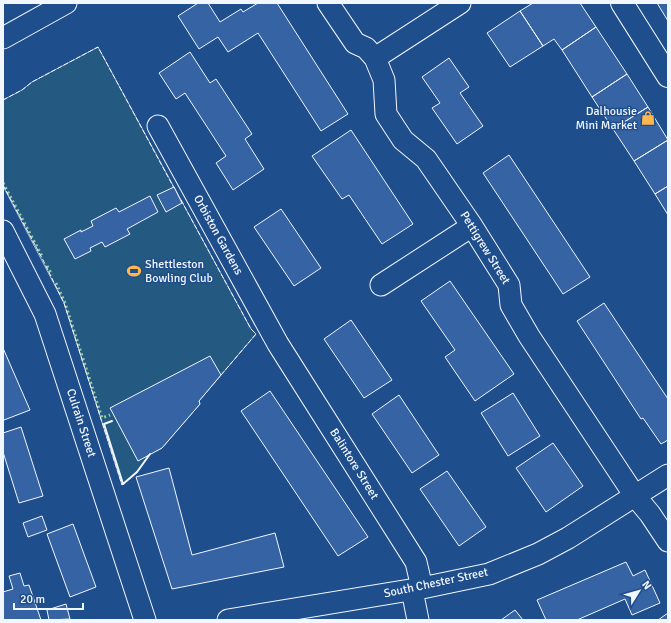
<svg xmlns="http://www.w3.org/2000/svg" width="671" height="623" font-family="Signika,sans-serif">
  <rect width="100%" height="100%" fill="#1f4e8c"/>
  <path fill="#245a82" stroke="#a8bbd7" d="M 98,47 L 251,329 L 256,334 L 199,401 L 200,404 L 162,448 L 150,454 L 137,472 L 122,485 L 64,303 L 3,186 L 3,100 L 22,90 L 32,82 Z"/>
  <path fill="#3563a3" stroke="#f2f6ff" d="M 198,3 L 208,3 L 220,22 L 241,9 L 243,12 L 258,3 L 277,3 L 348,114 L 321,131 L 258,33 L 228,52 L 218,37 L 199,49 L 178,16 Z
    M 533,3 L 580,3 L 596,27 L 562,50 L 554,39 L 543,46 L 520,11 Z
    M 657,3 L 668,3 L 668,21 Z
    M 520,11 L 543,46 L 510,67 L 487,33 Z
    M 596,27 L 627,74 L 592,97 L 562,50 Z
    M 190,52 L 210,83 L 216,79 L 252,134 L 245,139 L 264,169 L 233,190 L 216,163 L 226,156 L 185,93 L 176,99 L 159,73 Z
    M 449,58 L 469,87 L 460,93 L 483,126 L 457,144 L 432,108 L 440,103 L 422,77 Z
    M 627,74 L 648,107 L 613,129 L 592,97 Z
    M 648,107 L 668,140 L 634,161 L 613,129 Z
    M 351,130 L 413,224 L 382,244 L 349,195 L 342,199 L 312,156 Z
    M 668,140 L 668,186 L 655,194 L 634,161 Z
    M 509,155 L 590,277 L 563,294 L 483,173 Z
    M 668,186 L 668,215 L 655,194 Z
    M 174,187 L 182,203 L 166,212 L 157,195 Z
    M 150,196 L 158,212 L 127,229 L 130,234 L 105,247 L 102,242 L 90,248 L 91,251 L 75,259 L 64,239 L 81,230 L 81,232 L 93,226 L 91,221 L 116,208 L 119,212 Z
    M 281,209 L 321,268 L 294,286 L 254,227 Z
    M 450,281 L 514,374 L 475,401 L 445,357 L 455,350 L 421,301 Z
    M 604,303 L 668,399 L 668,440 L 661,444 L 643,418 L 641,419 L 577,321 Z
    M 351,320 L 392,380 L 364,398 L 324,339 Z
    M 3,348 L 30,410 L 4,420 L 3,417 Z
    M 210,356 L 221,375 L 199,401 L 200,404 L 162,448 L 138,461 L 110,408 Z
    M 270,391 L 368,537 L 338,556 L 241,411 Z
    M 513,393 L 540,436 L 508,456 L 481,413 Z
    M 399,395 L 439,455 L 412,473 L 372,414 Z
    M 21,427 L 43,496 L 19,503 L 3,452 L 3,433 Z
    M 553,443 L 583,486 L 546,512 L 516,468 Z
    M 169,468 L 192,555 L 275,533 L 284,567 L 172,589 L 136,477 Z
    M 447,471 L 486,527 L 459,546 L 420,489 Z
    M 42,516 L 47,530 L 28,537 L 23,523 Z
    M 73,524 L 96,587 L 70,597 L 47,534 Z
    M 626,562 L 633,576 L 645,570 L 660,603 L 632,615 L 625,599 L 577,620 L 546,620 L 537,600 Z
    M 20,573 L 24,586 L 29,585 L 41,620 L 3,620 L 3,592 L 13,589 L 9,576 Z
    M 66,604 L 70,619 L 49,620 L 47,610 Z
    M 515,610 L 523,620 L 501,620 Z
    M 668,613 L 668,620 L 658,620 Z"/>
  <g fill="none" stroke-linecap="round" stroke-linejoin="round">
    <defs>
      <path id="minor" d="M 328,3 L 355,43 L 366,48 L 375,58 L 384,80 L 386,114 L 403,140 L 426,159 L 472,226 L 509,285 L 511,305 L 529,336 L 635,496 L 650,514 L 668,541
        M 3,38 L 66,3
        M 375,58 L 460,3
        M 158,126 L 278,344 L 416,562 L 422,588
        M 3,231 L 45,314 L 145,620
        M 381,285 L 472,226
        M 412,590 L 418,620
        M 228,620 L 422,588 L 489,574 L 538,554 L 568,538 L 668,475"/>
      <path id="tertiary" d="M 622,3 L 668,76"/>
    </defs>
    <use href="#minor" stroke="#f2f6ff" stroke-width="23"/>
    <use href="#tertiary" stroke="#f2f6ff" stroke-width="24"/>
    <use href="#minor" stroke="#1f4e8c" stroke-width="21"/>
    <use href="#tertiary" stroke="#1f4e8c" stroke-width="22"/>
    <path stroke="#97c8a6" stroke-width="3" stroke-dasharray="2 3" stroke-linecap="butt" d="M 3,183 L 43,258
      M 47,266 L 52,275
      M 56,283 L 65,303 L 102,418 L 110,415"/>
    <path stroke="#f2f6ff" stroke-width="1" stroke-dasharray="5 2" stroke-linecap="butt" d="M 3,100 L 22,90 L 32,82 L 98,47 L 174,188
      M 3,185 L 43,260 L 64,303 L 122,485 L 137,472 L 150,454
      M 181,200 L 251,329 L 256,334 L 221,375"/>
    <path stroke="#f2f6ff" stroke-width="2" d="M 112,421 L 104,424 L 123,484 L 137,472 L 150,454"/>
  </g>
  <defs>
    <symbol id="shop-bare" viewBox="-9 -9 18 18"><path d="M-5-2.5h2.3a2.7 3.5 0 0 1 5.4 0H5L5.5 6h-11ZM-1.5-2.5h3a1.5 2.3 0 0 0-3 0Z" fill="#ffb74d" stroke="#1f4e8c" stroke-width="2.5" paint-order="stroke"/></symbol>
    <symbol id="stadium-bare" viewBox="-9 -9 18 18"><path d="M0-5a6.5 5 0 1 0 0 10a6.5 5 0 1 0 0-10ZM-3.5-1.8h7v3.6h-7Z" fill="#ffb74d" stroke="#1f4e8c" stroke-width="2.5" paint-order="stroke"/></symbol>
  </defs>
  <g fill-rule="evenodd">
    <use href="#shop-bare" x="638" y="108" width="20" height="20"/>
    <use href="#stadium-bare" x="124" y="261" width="20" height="20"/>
  </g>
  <g text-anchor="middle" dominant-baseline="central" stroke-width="3" stroke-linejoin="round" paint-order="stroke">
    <g font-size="12" fill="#f2f6ff" stroke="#1f4e8c" text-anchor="end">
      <text x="637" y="111">Dalhousie<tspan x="637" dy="14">Mini Market</tspan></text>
      <text x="145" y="264" text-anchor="start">Shettleston<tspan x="145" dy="14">Bowling Club</tspan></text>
    </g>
    <g font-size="12" fill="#f2f6ff" stroke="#1f4e8c">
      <text transform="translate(218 235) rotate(61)">Orbiston Gardens</text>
      <text transform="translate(485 248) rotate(58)">Pettigrew Street</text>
      <text transform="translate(81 423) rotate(72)">Culrain Street</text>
      <text transform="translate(354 464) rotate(58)">Balintore Street</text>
      <text transform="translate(436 583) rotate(-12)">South Chester Street</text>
    </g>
  </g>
  <rect width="671" height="623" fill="none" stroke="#f2f6ff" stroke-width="8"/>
  <g transform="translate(639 591) rotate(53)" stroke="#1f4e8c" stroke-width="3" paint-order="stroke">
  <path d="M0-3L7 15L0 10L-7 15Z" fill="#f2f6ff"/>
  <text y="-6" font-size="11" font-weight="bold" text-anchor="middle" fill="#f2f6ff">N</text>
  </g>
  <path d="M14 603v6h69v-6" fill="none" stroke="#f2f6ff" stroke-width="2"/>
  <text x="20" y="603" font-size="12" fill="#f2f6ff" stroke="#1f4e8c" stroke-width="3" paint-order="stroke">20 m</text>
</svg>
